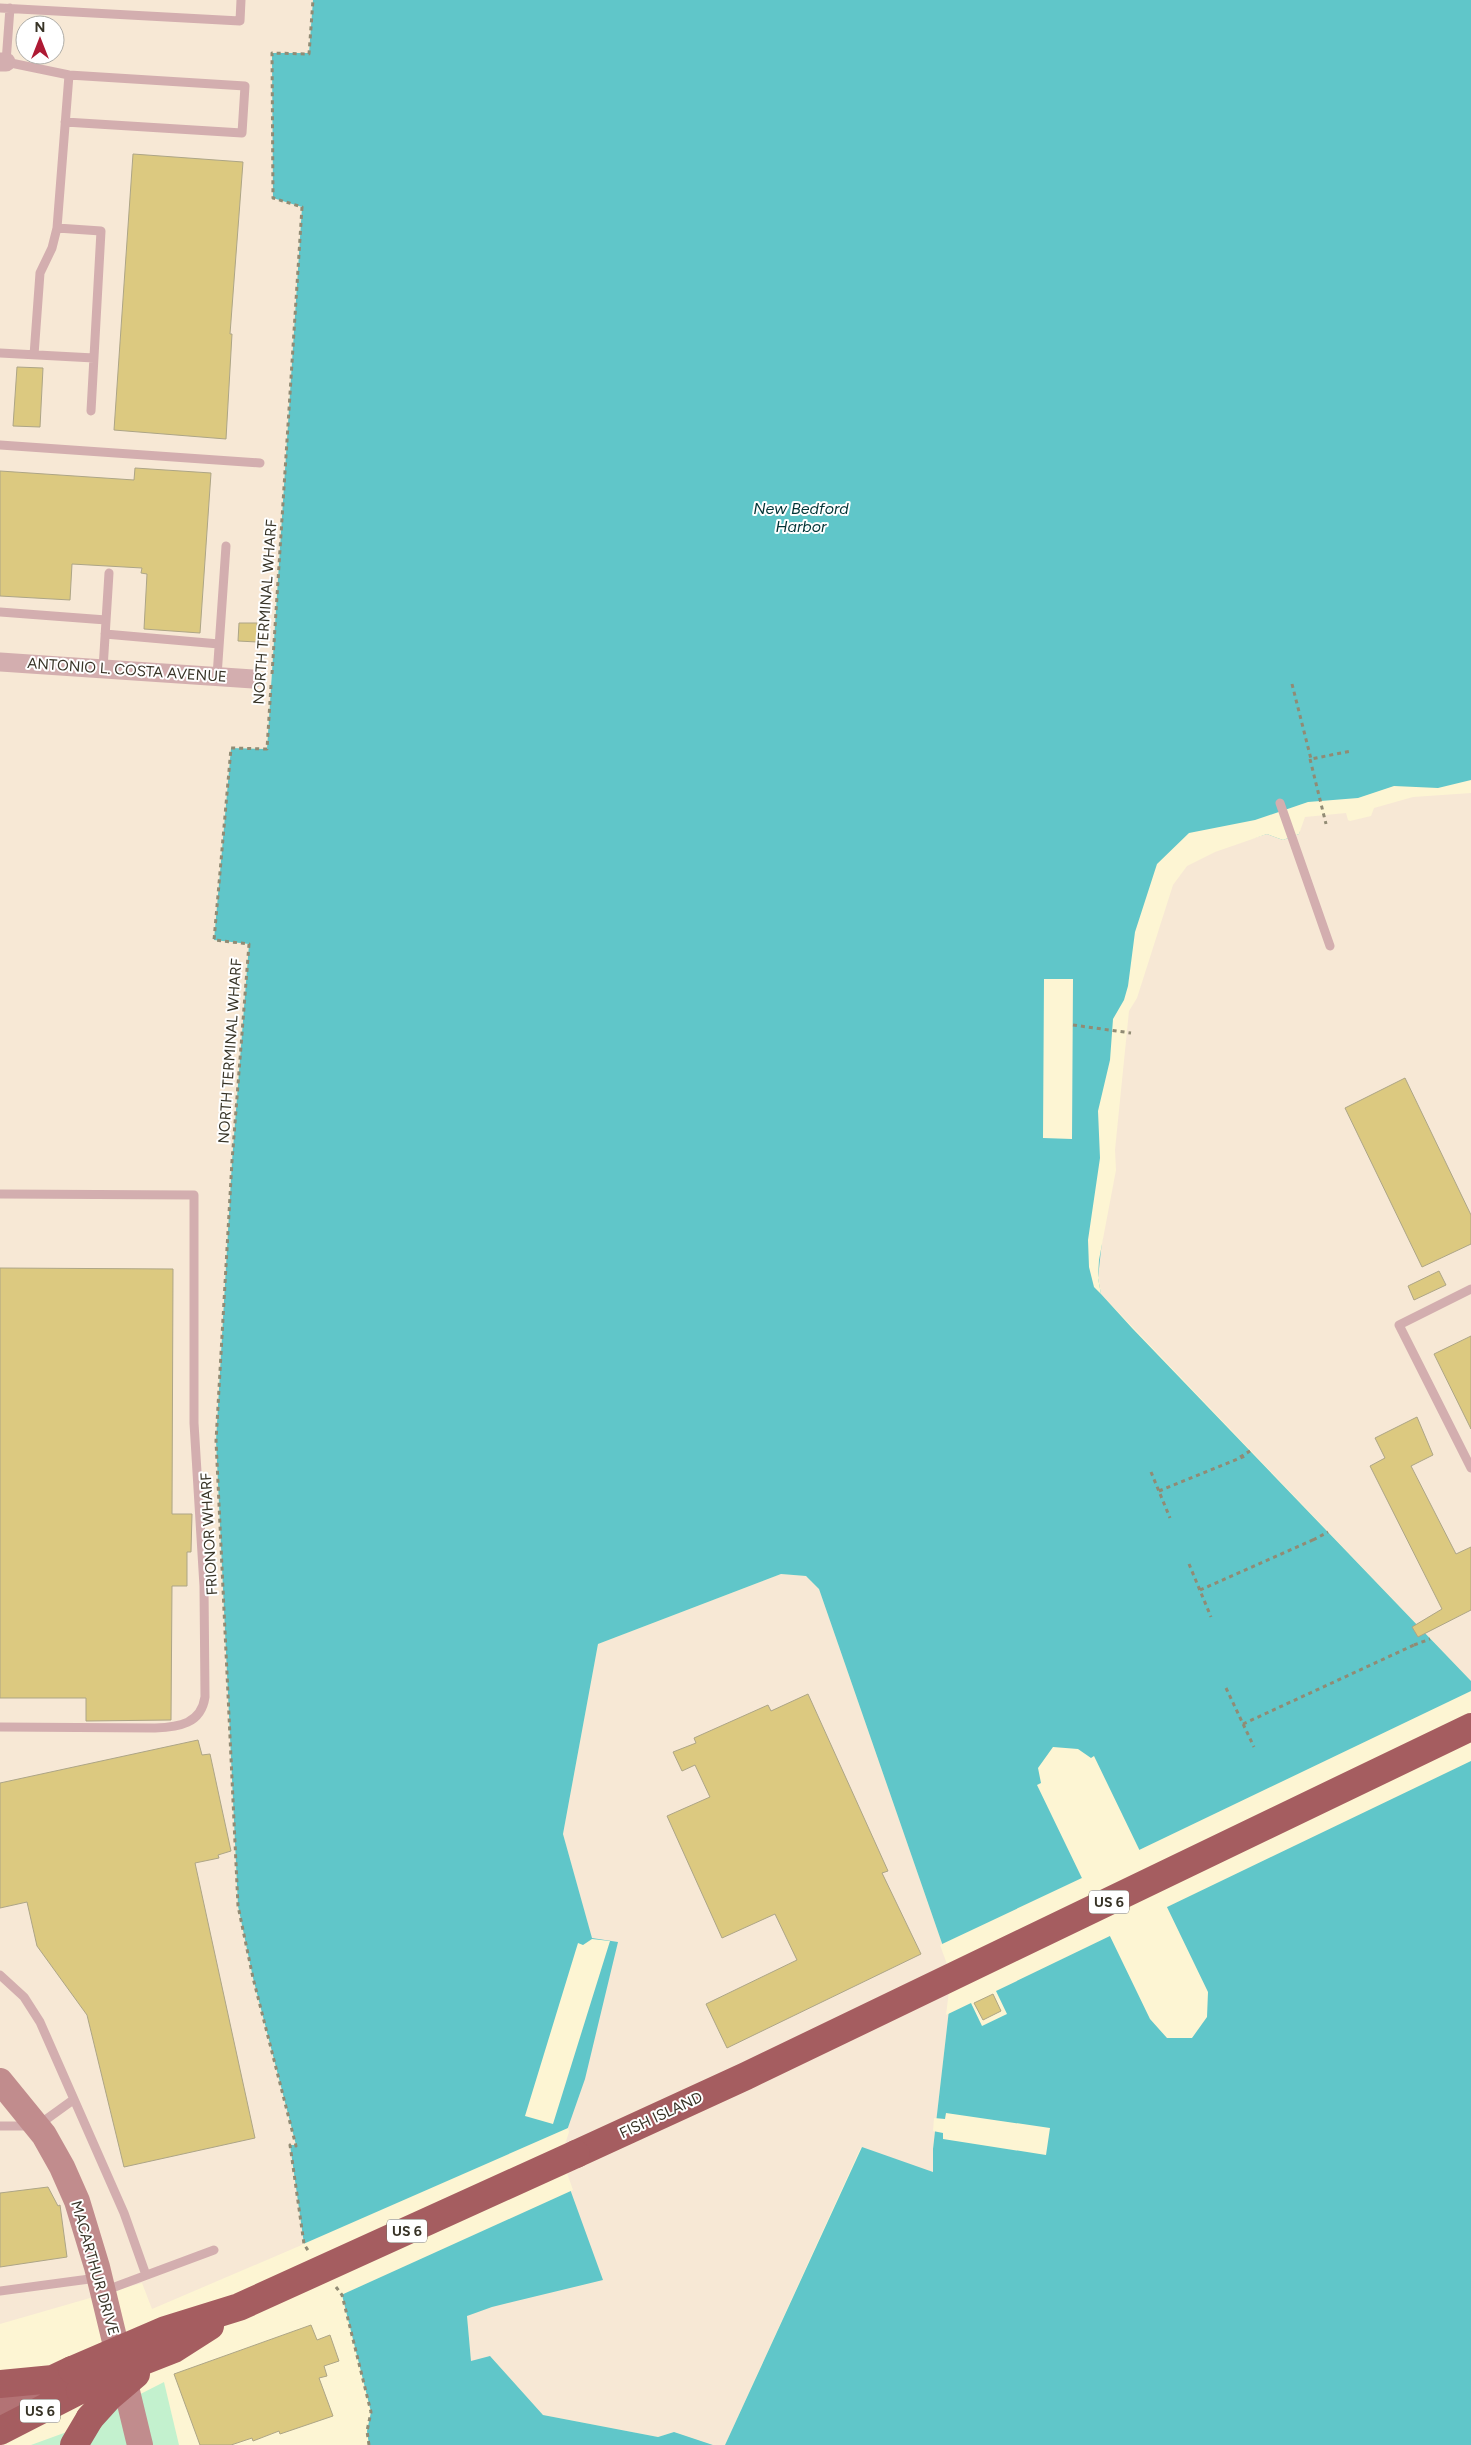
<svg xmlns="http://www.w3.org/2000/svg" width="1471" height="2445" font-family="Figtree,sans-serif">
  <rect width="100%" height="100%" fill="#fdf5d3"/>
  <path fill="#f7e8d5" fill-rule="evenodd" d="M 0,0 L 313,0 L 309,54 L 272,53 L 302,207 L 267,749 L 231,748 L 214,940 L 249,944 L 232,1161 L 216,1441 L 238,1906 L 253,1978 L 296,2146 L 290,2145 L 304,2244 L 152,2309 L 142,2283 L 0,2324 ZM 25,25 L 55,25 L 55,55 L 25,55 Z
    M 1471,790 L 1471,1681 L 1101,1294 L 1098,1270 L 1127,1010 L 1171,884 L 1186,864 L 1213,850 L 1303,815 L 1412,795 Z
    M 781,1574 L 806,1576 L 819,1589 L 953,1975 L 933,2149 L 933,2173 L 861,2147 L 725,2445 L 713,2445 L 674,2432 L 658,2437 L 543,2415 L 491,2357 L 471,2362 L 467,2315 L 492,2307 L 558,2156 L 617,1943 L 592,1939 L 563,1834 L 598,1644 Z"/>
  <path fill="#c3f1ce" d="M 164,2382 L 179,2445 L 31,2445 L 64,2433 Z"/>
  <path fill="#60c6c9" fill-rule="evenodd" d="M 313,0 L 1471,0 L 1471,790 L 1412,795 L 1347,811 L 1303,815 L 1299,834 L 1283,840 L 1267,834 L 1213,850 L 1186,864 L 1171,884 L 1127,1010 L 1098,1278 L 1101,1294 L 1132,1328 L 1471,1681 L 1471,2445 L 725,2445 L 862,2147 L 933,2172 L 933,2149 L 953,1975 L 819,1589 L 806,1576 L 781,1574 L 598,1644 L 563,1834 L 592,1938 L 618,1942 L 585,2079 L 558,2156 L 603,2280 L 492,2307 L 467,2316 L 471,2361 L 490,2356 L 543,2415 L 658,2437 L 674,2432 L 713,2445 L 369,2445 L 367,2431 L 371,2412 L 342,2295 L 304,2244 L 290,2145 L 296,2145 L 253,1978 L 238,1906 L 216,1441 L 232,1161 L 249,944 L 214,940 L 231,748 L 267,749 L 302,207 L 273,198 L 272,53 L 309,53 ZM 1053,1747 L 1078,1749 L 1091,1758 L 1094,1756 L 1208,1992 L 1207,2017 L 1192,2038 L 1167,2038 L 1150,2019 L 1037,1785 L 1041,1783 L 1038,1768 Z"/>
  <path fill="#fdf5d3" d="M 1471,780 L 1471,793 L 1413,797 L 1374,808 L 1371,816 L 1350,821 L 1348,820 L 1346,813 L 1305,817 L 1299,834 L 1283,840 L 1267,834 L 1215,852 L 1187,866 L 1173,885 L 1137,998 L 1129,1011 L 1115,1150 L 1116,1170 L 1099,1260 L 1098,1278 L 1101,1294 L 1094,1287 L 1089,1267 L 1088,1240 L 1100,1158 L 1098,1111 L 1110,1060 L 1113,1019 L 1124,1000 L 1128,986 L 1135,932 L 1157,864 L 1189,833 L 1255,820 L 1308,802 L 1358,798 L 1394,786 L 1438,788 Z
    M 1044,979 L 1073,979 L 1072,1139 L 1043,1138 Z
    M 1471,1691 L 1471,1761 L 1165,1908 L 1137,1851 Z
    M 1084,1877 L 1112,1935 L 996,1991 L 1007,2014 L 982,2026 L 971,2003 L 946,2015 L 951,1975 L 940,1945 Z
    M 592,1939 L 610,1941 L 553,2124 L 525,2116 L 578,1943 L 583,1945 Z
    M 946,2113 L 1050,2128 L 1046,2155 L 943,2139 L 943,2133 L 933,2131 L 934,2118 L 945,2119 Z
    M 568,2128 L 569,2132 L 561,2156 L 573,2190 L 339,2296 L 301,2245 Z"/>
  <path fill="#dcc980" stroke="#ada586" d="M 133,154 L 243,162 L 230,334 L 232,334 L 226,439 L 114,430 Z
    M 17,367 L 43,368 L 40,427 L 13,426 Z
    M 135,468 L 211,473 L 200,633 L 144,629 L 147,574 L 141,573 L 142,568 L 72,564 L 70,600 L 0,596 L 0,471 L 134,480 Z
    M 239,623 L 257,623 L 257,642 L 238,641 Z
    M 1405,1078 L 1471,1215 L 1471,1244 L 1422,1267 L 1345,1108 Z
    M 0,1268 L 173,1269 L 172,1514 L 192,1514 L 191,1552 L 187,1552 L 187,1586 L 172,1586 L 171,1720 L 86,1721 L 86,1698 L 0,1698 Z
    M 1439,1271 L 1446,1285 L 1414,1300 L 1408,1286 Z
    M 1471,1336 L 1471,1429 L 1434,1354 Z
    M 1417,1417 L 1433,1455 L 1411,1466 L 1456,1554 L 1471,1547 L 1471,1610 L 1418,1637 L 1412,1627 L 1442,1609 L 1370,1466 L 1385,1458 L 1375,1438 Z
    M 808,1694 L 888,1871 L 882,1873 L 921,1954 L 727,2048 L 706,2004 L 797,1960 L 775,1914 L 722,1938 L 667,1816 L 710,1797 L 695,1765 L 682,1771 L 673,1752 L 696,1743 L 694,1738 L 768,1705 L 771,1711 Z
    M 198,1740 L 202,1755 L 210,1754 L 231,1851 L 218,1855 L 219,1858 L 195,1863 L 255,2138 L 124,2167 L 87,2015 L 37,1946 L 27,1902 L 0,1908 L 0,1783 Z
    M 993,1994 L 1001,2011 L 983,2020 L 974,2003 Z
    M 48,2187 L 58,2206 L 60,2205 L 67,2257 L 0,2267 L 0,2193 Z
    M 311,2325 L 317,2340 L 330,2335 L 339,2361 L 324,2366 L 327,2376 L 319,2378 L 333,2416 L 280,2434 L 279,2431 L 253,2441 L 252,2438 L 231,2445 L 200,2445 L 174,2374 Z"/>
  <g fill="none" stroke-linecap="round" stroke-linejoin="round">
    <path stroke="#918b74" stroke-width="3" stroke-dasharray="4 4" stroke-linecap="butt" d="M 272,674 L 302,207 L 273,198 L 272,53 L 309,54 L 313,0
      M 1292,684 L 1311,759 L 1351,751
      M 271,685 L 267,749 L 231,748 L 214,940 L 249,944 L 232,1161 L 216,1441 L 238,1906 L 253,1978 L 296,2146 L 290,2145 L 304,2244 L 309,2252
      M 1310,759 L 1326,824
      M 1073,1025 L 1131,1033
      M 1240,1457 L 1250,1451
      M 1151,1472 L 1170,1518
      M 1159,1491 L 1245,1456
      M 1313,1540 L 1328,1532
      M 1189,1564 L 1211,1617
      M 1200,1590 L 1315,1539
      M 1414,1645 L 1430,1639
      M 1226,1688 L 1254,1747
      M 1243,1724 L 1414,1645
      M 336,2287 L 342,2295 L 371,2412 L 367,2431 L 369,2445"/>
    <path stroke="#d3aeaf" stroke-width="9" d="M 0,8 L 240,21 L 241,0
      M 10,8 L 6,62 L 69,75 L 245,86 L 242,133 L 65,122
      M 57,228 L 101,231 L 91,411
      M 0,353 L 94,358
      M 34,355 L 40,273 L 52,248 L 57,228 L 69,75
      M 0,445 L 260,463
      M 0,612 L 106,620
      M 105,634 L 219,644
      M 103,669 L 109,573
      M 217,676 L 226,546
      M 1280,803 L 1330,946
      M 0,1194 L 194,1195 L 194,1423 L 204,1586 L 205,1697 C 201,1724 179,1727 155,1728 L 0,1727
      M 1471,1289 L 1399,1325 L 1471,1468
      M 0,1975 L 24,1997 L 40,2022 L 124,2213 L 146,2275
      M 0,2126 L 37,2126 L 73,2100
      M 0,2291 L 97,2278
      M 104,2291 L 214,2250"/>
    <path stroke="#d3aeaf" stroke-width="19" d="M 0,62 L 6,62
      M 0,662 L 253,679"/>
    <path stroke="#c18c8d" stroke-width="26" d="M 0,2081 L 44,2135 L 62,2167 L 77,2201 L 97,2267 L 140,2445"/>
    <path stroke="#b37375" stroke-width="28" d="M 0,2404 L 50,2380"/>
    <path stroke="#a55d60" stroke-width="28" d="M 576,2154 L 746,2076 L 1471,1727
      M 0,2384 L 53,2379 L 72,2370
      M 0,2431 L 80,2390
      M 74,2445 L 90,2418"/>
    <path stroke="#a55d60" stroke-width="28" d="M 72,2370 L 165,2330 L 239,2307 L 576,2154
      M 80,2390 L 123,2369 L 174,2349 L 210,2326
      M 90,2418 L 109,2397 L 136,2374"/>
  </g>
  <g text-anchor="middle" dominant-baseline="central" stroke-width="4" stroke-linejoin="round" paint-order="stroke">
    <g fill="#fff" stroke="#737067" stroke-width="1">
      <rect x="1089" y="1890.5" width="40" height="23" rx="4"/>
      <rect x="387" y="2219.5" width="40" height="23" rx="4"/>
      <rect x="20" y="2399.5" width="40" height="23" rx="4"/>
    </g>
    <g font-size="14" font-weight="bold" fill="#373326">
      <text x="1109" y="1902">US 6</text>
      <text x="407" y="2231">US 6</text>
      <text x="40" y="2411">US 6</text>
    </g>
    <g font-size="15" fill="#373326" stroke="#fff">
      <text transform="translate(265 612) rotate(-86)">NORTH TERMINAL WHARF</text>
      <text transform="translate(127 670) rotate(4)">ANTONIO L. COSTA AVENUE</text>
      <text transform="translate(230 1051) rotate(-86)">NORTH TERMINAL WHARF</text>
      <text transform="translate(209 1534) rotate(-93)">FRIONOR WHARF</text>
      <text transform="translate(661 2115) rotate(-25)">FISH ISLAND</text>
      <text transform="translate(95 2268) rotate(74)">MACARTHUR DRIVE</text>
    </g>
    <g font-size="16" font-style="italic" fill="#003436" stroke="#fff">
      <text x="801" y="508">New Bedford<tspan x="801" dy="18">Harbor</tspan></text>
    </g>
  </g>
  <g transform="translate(40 40)"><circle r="24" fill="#ffffff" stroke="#afada8"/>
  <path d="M0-4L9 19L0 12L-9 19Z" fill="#ae1a34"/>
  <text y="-8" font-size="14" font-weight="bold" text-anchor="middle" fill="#373326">N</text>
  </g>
</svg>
